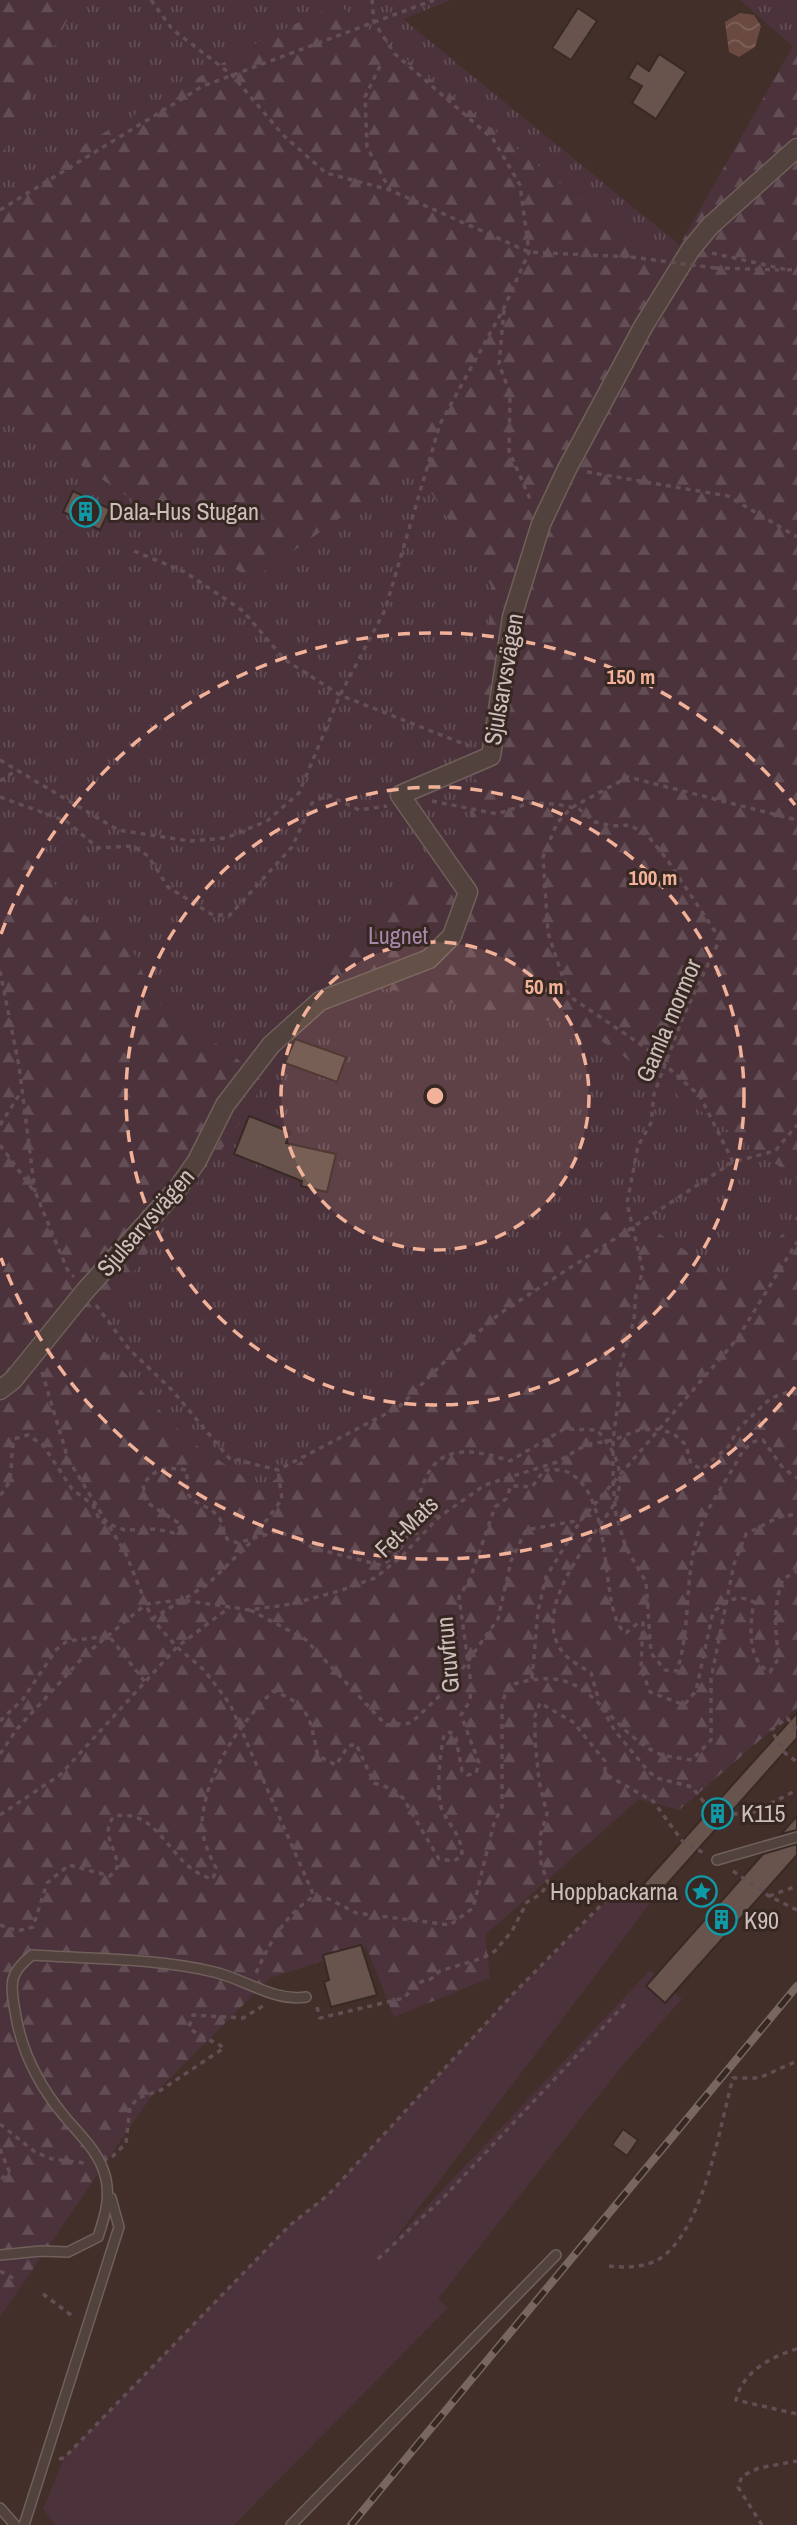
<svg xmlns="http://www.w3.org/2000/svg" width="797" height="2525" font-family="'Archivo Narrow',sans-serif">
  <defs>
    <pattern id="grass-tufts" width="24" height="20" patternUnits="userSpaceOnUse" patternTransform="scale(1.75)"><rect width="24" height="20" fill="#4b323b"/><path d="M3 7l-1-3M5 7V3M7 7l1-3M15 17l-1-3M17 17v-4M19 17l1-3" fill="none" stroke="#644e55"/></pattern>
    <pattern id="forest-firs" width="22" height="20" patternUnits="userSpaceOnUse" patternTransform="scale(1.75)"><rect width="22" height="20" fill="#4b323b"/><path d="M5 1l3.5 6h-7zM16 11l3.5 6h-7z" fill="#644e55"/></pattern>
    <pattern id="water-waves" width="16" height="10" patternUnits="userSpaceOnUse" patternTransform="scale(1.75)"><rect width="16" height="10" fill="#6a4a40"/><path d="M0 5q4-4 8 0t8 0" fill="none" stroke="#7e625a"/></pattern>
  </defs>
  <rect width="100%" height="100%" fill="#422f29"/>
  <path fill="url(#grass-tufts)" d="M 0,0 L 451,0 L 403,19 L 687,251 L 797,148 L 797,1618 L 244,1974 L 0,2269 Z
    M 740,0 L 797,0 L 797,50 Z"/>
  <path fill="url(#forest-firs)" d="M 0,0 L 77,0 L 0,159 Z
    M 338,4 L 666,269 L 797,39 L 797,1179 L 576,1023 L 521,1018 L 309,972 L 469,834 L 492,587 L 414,466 L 252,580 L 0,411 L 0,194 L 265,38 Z
    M 0,829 L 91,921 L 126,935 L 155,1001 L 235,1057 L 264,1083 L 232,1135 L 89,1335 L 187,1439 L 262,1489 L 346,1429 L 614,1205 L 740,1285 L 797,1216 L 797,1708 L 679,1810 L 639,1799 L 485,1935 L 490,1978 L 394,2017 L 366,1947 L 270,1978 L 150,2098 L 0,2317 Z"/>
  <path fill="#4b323b" d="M 639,1889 L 652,1901 L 392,2243 L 650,1970 L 682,1999 L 623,2065 L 438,2299 L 448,2308 L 234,2525 L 56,2525 L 43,2509 L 64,2458 L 289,2226 L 328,2195 L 514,1993 L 611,1897 Z"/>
  <path fill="url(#water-waves)" d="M 740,13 L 754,15 L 761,26 L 755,47 L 739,57 L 729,52 L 725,22 Z"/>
  <path fill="#68544d" stroke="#392924" stroke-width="2" d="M 578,8 L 597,21 L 571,60 L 552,48 Z
    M 659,54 L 686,72 L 656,119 L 632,103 L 642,86 L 628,78 L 637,63 L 649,71 Z
    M 73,491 L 110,509 L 100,530 L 63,512 Z
    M 295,1039 L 346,1057 L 337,1082 L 285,1063 Z
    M 249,1116 L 290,1132 L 286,1143 L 336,1154 L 327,1192 L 301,1186 L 302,1181 L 234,1154 Z
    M 797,1713 L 797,1738 L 652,1901 L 639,1889 Z
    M 797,1816 L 797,1830 L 781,1834 Z
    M 797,1844 L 797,1855 L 665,2003 L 646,1986 L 763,1854 Z
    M 361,1945 L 377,1995 L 331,2007 L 324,1982 L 329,1980 L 323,1955 Z
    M 623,2129 L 638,2140 L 627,2156 L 612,2145 Z"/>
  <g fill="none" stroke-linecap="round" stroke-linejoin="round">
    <defs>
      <path id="lane" d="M 717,1860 L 797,1837
        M 0,2255 L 41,2251 L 68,2252 L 98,2237 C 106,2213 112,2193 103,2169 C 95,2148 79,2134 65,2117 C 39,2086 21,2051 15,2011 C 10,1983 9,1973 32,1955 C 92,1959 155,1958 214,1972 C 245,1979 274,2002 306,1997
        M 0,2508 L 15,2525
        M 24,2525 L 119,2227 L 111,2198
        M 291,2525 L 556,2255"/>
      <path id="street" d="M 0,1390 L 13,1380 L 85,1291 L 178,1188 L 197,1161 L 225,1105 L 271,1045 L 320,1001 L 429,959 L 452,936 L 468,892 L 400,795 L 491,756 L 512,617 L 541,524 L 567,469 L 643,327 L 691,249 L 710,226 L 797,148"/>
    </defs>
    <use href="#lane" stroke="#6f605b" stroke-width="12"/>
    <use href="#street" stroke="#6f605b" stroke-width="21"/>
    <path stroke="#644e53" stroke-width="3.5" stroke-dasharray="5 5" stroke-linecap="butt" d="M 151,0 L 172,29 L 232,75 L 283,135 L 326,173 L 390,190 L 529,252 L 631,257
      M 380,66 L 365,97 L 367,147 L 390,190
      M 0,210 L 203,86 L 434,0
      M 712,253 L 788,270
      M 715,268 L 779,270
      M 787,270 L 797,269
      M 504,310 L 499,364 L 510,393 L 509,451 L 531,501
      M 587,472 L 728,496 L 797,537
      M 134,551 L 185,572 L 243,611 L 284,659 L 340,695 L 469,746
      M 0,760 L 118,830 L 190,841 L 226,838 L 267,821 L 299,793 L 340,695 L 385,610 L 440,424 L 504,308 L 529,252 L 520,185 L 493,139 L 395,54 L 374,22 L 372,0
      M 0,781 L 17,770
      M 0,797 L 66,821 L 98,848 L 133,846 L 148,856 L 168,887 L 211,914 L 229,916 L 292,847 L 312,803 L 328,795 L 359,810 L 387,806
      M 432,801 L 497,814 L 530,803 L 556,804 L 579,809 L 595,822 L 613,826 L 630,825 L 648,836 L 666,858 L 720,939 L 683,1017 L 654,1094 L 651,1123 L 638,1146 L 627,1203 L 643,1271 L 636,1291 L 634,1320 L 617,1377 L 619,1396 L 613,1440 L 613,1483 L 616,1515 L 626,1548 L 646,1582 L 651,1653 L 665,1670 L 677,1671 C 691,1629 684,1581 697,1538 C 705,1507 728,1480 742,1452 L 752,1442 L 763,1440 L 783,1468 L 797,1478
      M 0,971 L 19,1066 L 35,1192
      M 0,1125 L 21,1092
      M 0,1145 L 36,1194 L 67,1269 L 74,1277
      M 733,1162 L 700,1096 L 646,1048 L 569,996 L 548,933 L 543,857 L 557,823 L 571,808 L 628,777 L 797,820
      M 96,1305 L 129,1349 L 172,1390 L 229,1458 L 278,1470 L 399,1407 L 441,1365 L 499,1314 L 733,1162 L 775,1151 L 797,1125
      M 42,1372 L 68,1459 L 126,1554 L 152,1619 L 177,1647 L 204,1670 L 230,1704 L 314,1896 L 329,1899 L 356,1913 L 450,1925 L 473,1908 L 494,1823 L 502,1807 L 502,1704 L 508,1686 C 593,1658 594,1718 655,1752 C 665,1757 681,1758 692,1760 L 711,1740 L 711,1679 L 734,1564 L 746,1534 L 779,1517 L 797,1514
      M 0,1495 C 16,1481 9,1459 14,1439 L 28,1435 L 43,1445 L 72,1489 L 93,1505 L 100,1521 L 125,1530 L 155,1529 L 174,1533 L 182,1525 L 146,1502 L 143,1485 C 155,1467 167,1467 187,1470 L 187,1492 L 192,1500 L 212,1510 L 220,1519 L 227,1539 L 238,1543 L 275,1532 L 294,1536 L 313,1548 L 380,1565 C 440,1541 388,1418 510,1461 L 564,1429 L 597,1430 C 617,1453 626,1473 615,1503 C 593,1538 536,1601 558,1645 C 565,1659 579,1665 591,1673 L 599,1701
      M 250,1610 L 305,1639 L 386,1725 L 411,1723 L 450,1686 L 498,1619 L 511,1561 L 526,1530 L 581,1520
      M 152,1619 L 208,1584 L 250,1543 L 282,1499 L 278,1470
      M 532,1679 L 538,1611 L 546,1577 L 581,1520 L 737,1339 L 797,1242
      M 602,1708 L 615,1731 L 648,1771 L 657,1778 L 692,1787 L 714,1815 L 752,1813 L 797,1790
      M 0,1721 L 23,1699 L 56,1650 L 67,1641 L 109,1636 L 145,1682
      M 797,1729 L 787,1718 L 771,1730 L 785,1753 L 797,1762
      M 0,1754 L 17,1729 L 85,1655 L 146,1604 L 182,1600 L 250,1610 L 291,1604 L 339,1591 L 375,1578 L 401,1557 L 439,1517 L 485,1485 L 557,1462 L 586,1445 L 613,1440 L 639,1430 L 659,1429 L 674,1434 L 686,1445 L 691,1464 L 702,1469 L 728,1447 L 739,1428 L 771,1398 L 788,1392 L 797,1394
      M 0,1815 L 60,1775 L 177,1647 L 230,1607
      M 733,1871 L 769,1896 L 797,1910
      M 769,1896 L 797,1886
      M 0,1925 L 17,1931 L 33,1927 L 47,1883 L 69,1865 L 110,1876 L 117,1868 C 118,1847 99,1836 114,1816 C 163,1808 168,1868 213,1879 L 216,1868 C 209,1854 201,1837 202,1822 C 206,1771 239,1725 273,1691 C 312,1706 309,1718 318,1756 L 336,1765 L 348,1746 L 356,1744 L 374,1783 L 393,1789 L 403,1798 L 439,1859 L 454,1861 L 462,1856 C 462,1836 451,1828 443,1812 C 435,1796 440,1753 444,1735 L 450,1732 L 456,1738 L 462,1771 L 468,1775 L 476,1773 L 479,1763 L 461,1715 L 470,1701 L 471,1684 L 459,1597 L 470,1579 L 495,1507 L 506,1499 L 511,1486 L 532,1487 L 544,1470 C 550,1470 560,1469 565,1471 C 618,1491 597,1615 626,1633 L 639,1622 L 643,1623 L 641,1668 L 650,1692 L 684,1705 L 696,1691 L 713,1612 C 728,1601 736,1593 754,1602 C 750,1623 746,1661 770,1672 L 779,1658 C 775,1631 773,1605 783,1579 L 797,1571
      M 256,1973 C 270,1942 285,1915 314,1896
      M 317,2007 L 320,2018 L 404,1998 L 417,1983 L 431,1979 L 440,1971 L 483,1958 L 495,1951 L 512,1931 L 527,1902 L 541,1894 L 548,1883 L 541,1864 L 540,1836 L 547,1814 L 539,1781 L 535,1741 L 535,1716 L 540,1703 L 573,1722 L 605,1761 L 605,1774 L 653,1801 L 683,1842 L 706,1854
      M 0,2124 L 35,2152 L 52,2159 L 84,2163
      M 0,2149 L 9,2171 L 0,2181
      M 112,2157 L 126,2143 L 130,2107 L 138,2098 L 161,2090 L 224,2048 C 212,2039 199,2038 189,2027 L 193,2015 L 243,2018 L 263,2006
      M 378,2259 L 443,2198 L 625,2004
      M 609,2266 C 628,2268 650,2268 666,2254 C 706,2218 719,2129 733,2078 L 759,2078 L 797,2061
      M 0,2271 L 17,2280
      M 43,2294 L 75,2318
      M 797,2349 C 772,2356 742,2372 736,2400 L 797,2414
      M 59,2459 L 64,2458 L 289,2226 L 328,2195 L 514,1993 L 615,1891
      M 762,2525 L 738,2487 L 742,2476 L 759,2468 L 797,2461"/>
    <use href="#lane" stroke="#52423d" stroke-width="9"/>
    <use href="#street" stroke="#52423d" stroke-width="18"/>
    <defs>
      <path id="rail" d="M 351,2525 L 797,1986"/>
    </defs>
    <use href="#rail" stroke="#786660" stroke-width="8"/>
    <use href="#rail" stroke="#372722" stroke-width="5" stroke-dasharray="16" stroke-linecap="butt"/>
    <path stroke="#644e53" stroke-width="3.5" stroke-dasharray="5 5" stroke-linecap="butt" d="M 631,257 L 715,268"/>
  </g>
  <circle cx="435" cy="1096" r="154" fill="#f2b299" fill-opacity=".12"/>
  <g fill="none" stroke="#f2b299" stroke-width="3.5" stroke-dasharray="12 9">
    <circle cx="435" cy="1096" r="154"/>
    <circle cx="435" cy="1096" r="309"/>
    <path d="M795 1387A463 463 0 0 1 1 1258M1 934A463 463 0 0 1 795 805"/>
  </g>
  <defs>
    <symbol id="building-ring" viewBox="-11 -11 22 22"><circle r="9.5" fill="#372722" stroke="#0f9aa8" stroke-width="1.5"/><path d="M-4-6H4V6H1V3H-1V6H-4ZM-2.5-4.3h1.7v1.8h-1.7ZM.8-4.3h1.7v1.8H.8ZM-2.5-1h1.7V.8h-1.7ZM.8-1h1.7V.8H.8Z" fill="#0f9aa8"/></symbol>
    <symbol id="sight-ring" viewBox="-11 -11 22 22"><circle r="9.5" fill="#372722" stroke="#0f9aa8" stroke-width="1.5"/><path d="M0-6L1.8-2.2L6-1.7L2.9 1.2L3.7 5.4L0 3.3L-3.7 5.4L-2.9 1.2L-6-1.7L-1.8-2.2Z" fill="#0f9aa8"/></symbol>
  </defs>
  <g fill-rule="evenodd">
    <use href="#building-ring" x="68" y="494" width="35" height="35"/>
    <use href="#building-ring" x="700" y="1796" width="35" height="35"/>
    <use href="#sight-ring" x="684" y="1874" width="35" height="35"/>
    <use href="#building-ring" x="704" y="1902" width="35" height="35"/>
  </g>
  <g text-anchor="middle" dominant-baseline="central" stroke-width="6" stroke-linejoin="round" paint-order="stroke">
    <g font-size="24" fill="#ccbfba" stroke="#372722" text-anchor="start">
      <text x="109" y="511">Dala-Hus Stugan</text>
      <text x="741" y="1813">K115</text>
      <text x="678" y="1891" text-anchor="end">Hoppbackarna</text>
      <text x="744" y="1920">K90</text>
    </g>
    <g font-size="24" fill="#ccbfba" stroke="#372722">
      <text transform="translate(503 679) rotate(-80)">Sjulsarvsvägen</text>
      <text transform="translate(668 1020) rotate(-67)">Gamla mormor</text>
      <text transform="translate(145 1222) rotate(-49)">Sjulsarvsvägen</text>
      <text transform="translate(406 1526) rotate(-44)">Fet-Mats</text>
      <text transform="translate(447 1655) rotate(-95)">Gruvfrun</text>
    </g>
    <g font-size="24" fill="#a788aa" stroke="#372722">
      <text x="398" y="935">Lugnet</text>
    </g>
  </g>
  <circle cx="435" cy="1096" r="10" fill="#f2b299" stroke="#372722" stroke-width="3.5"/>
  <g font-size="21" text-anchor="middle" font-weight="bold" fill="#f2b299" stroke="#372722" stroke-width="6" stroke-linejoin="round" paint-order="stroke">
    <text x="631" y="684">150 m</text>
    <text x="653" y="885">100 m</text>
    <text x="544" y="994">50 m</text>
  </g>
</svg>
